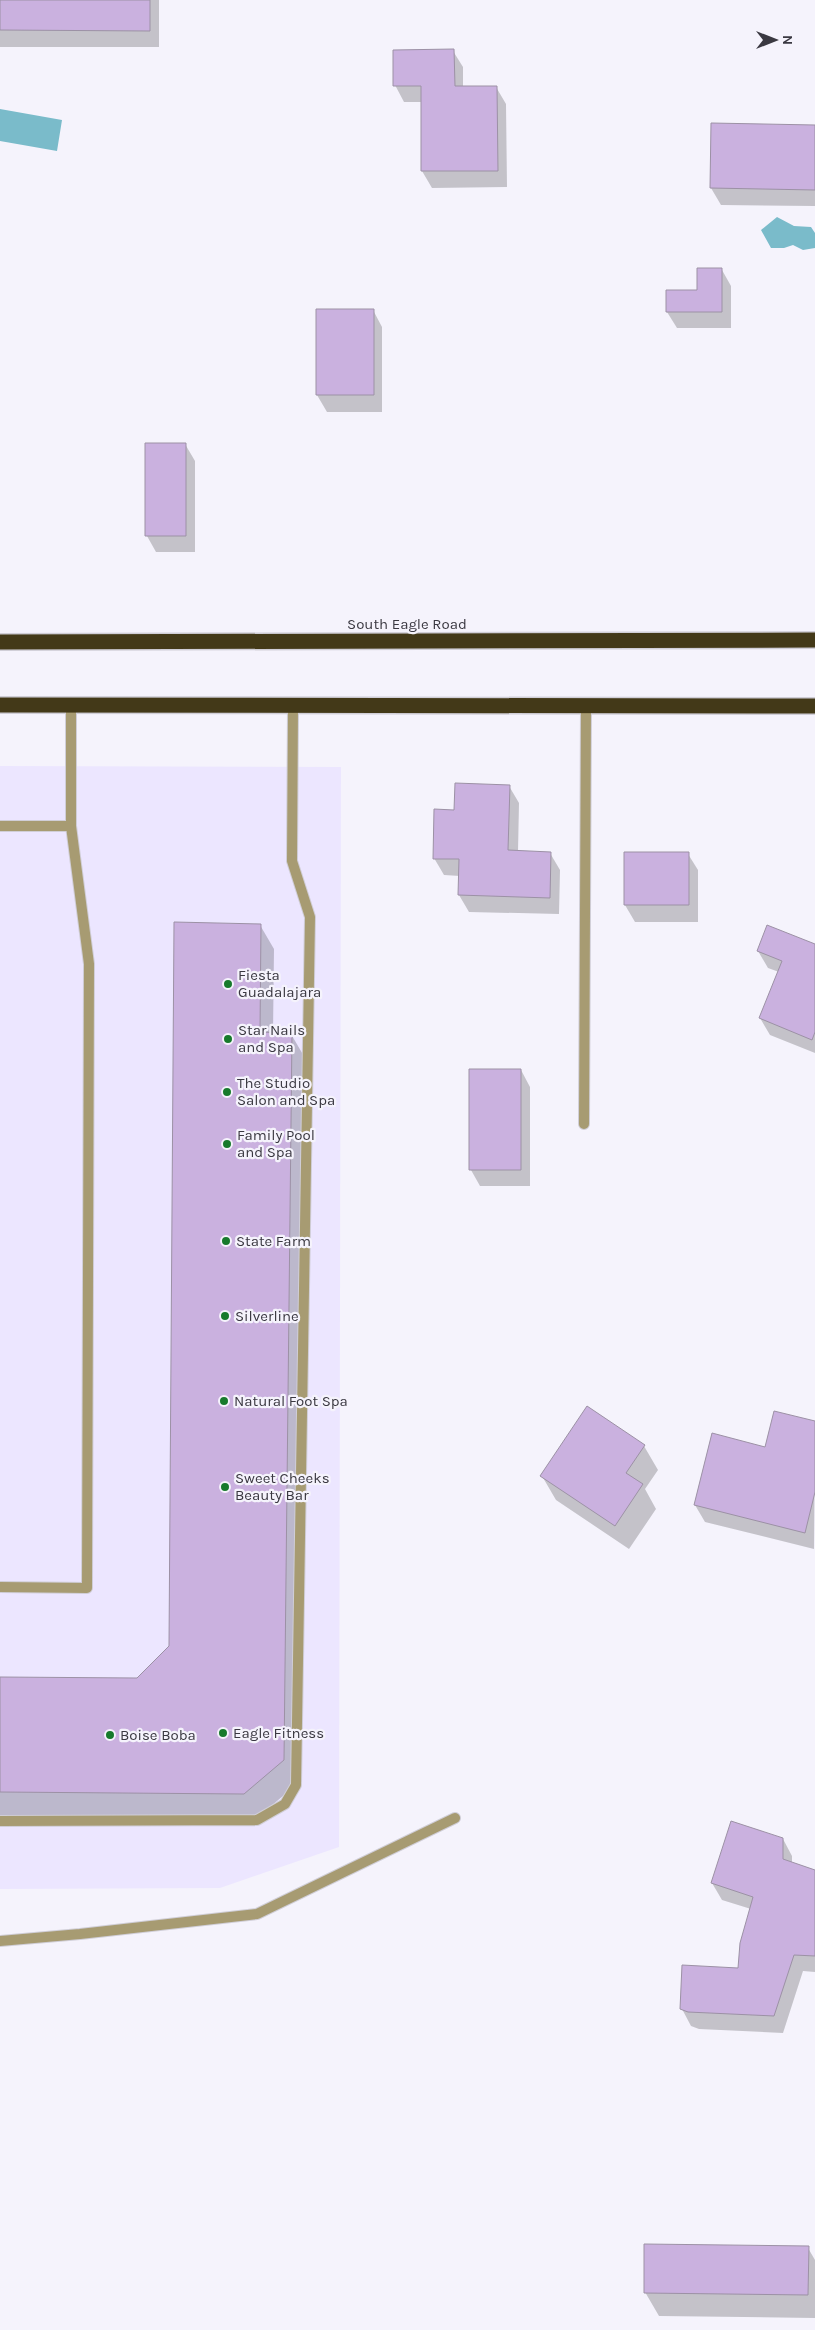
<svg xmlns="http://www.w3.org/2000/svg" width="815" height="2330" font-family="Karla,sans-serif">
  <rect width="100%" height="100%" fill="#f5f3fc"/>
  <path fill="#ece6ff" d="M 0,766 L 341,767 L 339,1847 L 220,1888 L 0,1889 Z"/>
  <path fill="#7abbca" d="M 0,109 L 62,120 L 57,151 L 0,141 Z
    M 777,217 L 794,226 L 811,227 L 815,233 L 815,248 L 803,250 L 793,245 L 784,248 L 771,248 L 761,230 Z"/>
  <path fill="#0003" d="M 0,0 L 159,0 L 159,47 L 0,47 Z
    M 453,51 L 463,67 L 463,87 L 496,87 L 506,104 L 507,187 L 432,188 L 422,171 L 422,102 L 404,102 L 395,85 Z
    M 712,125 L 815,126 L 815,206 L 721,205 L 711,188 Z
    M 722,270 L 731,286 L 731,328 L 677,328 L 667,312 L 698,292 Z
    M 373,310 L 382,327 L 382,412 L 327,412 L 317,395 Z
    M 185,444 L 195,461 L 195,552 L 156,552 L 147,536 Z
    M 509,786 L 519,803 L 518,852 L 550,853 L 560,870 L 559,914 L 469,912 L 459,895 L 460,876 L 444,875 L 434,858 L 455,811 Z
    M 688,854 L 698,870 L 698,922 L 635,922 L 625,905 Z
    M 260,925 L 274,949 L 273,1034 L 291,1034 L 305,1058 L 297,1784 L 257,1818 L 0,1815 L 0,1678 L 138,1679 L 170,1647 Z
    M 815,946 L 815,1053 L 770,1035 L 760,1018 L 779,972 L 768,968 L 758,951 Z
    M 521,1070 L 530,1087 L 530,1186 L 480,1186 L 471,1170 Z
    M 815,1422 L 814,1549 L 705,1522 L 695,1505 L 766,1448 Z
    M 644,1446 L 658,1470 L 645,1489 L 656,1509 L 629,1549 L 556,1500 L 542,1476 Z
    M 783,1839 L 792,1856 L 792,1864 L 815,1871 L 815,1972 L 803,1971 L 783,2033 L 699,2029 L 691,2026 L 682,2009 L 740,1969 L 751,1909 L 722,1900 L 712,1883 Z
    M 808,2248 L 815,2260 L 815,2318 L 659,2316 L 645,2292 Z"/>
  <path fill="#cab1df" stroke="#9c91a5" d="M 0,0 L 150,0 L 150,31 L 0,30 Z
    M 454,49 L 455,86 L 497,86 L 498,171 L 421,171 L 421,86 L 393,86 L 393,50 Z
    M 711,123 L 815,125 L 815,190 L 710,188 Z
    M 697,268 L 722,268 L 722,312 L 666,312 L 666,290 L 697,290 Z
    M 316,309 L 374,309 L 374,395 L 316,395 Z
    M 145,443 L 186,443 L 186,536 L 145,536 Z
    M 455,783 L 510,785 L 508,850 L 551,852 L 550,898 L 458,895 L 459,859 L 433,859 L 434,809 L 454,810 Z
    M 624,852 L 689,852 L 689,905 L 624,905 Z
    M 174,922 L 261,924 L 260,1032 L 292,1033 L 284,1760 L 244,1794 L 0,1792 L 0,1677 L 137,1678 L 169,1646 Z
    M 767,925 L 815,944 L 815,1032 L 812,1040 L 759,1018 L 782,961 L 757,951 Z
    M 469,1069 L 521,1069 L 521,1170 L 469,1170 Z
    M 587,1406 L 645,1445 L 626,1473 L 643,1484 L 615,1526 L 540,1476 Z
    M 774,1411 L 815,1421 L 815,1492 L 805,1533 L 694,1505 L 712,1433 L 765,1447 Z
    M 731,1821 L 783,1838 L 783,1859 L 815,1870 L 815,1956 L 794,1955 L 774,2016 L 688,2012 L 680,2009 L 682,1965 L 738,1968 L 740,1943 L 753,1897 L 711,1883 Z
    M 644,2244 L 809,2246 L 808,2295 L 644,2293 Z"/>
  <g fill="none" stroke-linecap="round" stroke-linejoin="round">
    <defs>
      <path id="lane" d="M 0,826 L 71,826
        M 584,1124 L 586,705
        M 0,1587 L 87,1588 L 89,964 L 71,826 L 71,705
        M 0,1821 L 257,1820 L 285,1804 L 296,1785 L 310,917 L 292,861 L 293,705
        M 0,1941 L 80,1934 L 257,1914 L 455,1818"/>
      <path id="highway" d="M 0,642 L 815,640
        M 0,705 L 815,706"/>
    </defs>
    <use href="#lane" stroke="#d0ced7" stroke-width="12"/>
    <use href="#highway" stroke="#d0ced7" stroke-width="18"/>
    <use href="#lane" stroke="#a79b72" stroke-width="10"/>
    <use href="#highway" stroke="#433918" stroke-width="15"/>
  </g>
  <g fill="#177a2c" stroke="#f5f3fc" stroke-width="2">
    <circle cx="228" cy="984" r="5"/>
    <circle cx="228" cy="1039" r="5"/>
    <circle cx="227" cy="1092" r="5"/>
    <circle cx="227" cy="1144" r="5"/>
    <circle cx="226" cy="1241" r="5"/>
    <circle cx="225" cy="1316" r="5"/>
    <circle cx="224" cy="1401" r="5"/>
    <circle cx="225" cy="1487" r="5"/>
    <circle cx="223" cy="1733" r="5"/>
    <circle cx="110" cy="1735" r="5"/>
  </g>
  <g text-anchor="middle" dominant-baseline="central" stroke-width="4.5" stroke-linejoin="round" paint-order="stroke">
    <g font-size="15" fill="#3a3841" stroke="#f5f3fc">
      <text x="407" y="624">South Eagle Road</text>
    </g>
    <g font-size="15" fill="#3a3841" stroke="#f5f3fc" text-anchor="start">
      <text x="238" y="975">Fiesta<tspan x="238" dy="17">Guadalajara</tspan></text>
      <text x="238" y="1030">Star Nails<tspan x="238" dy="17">and Spa</tspan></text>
      <text x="237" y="1083">The Studio<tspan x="237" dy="17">Salon and Spa</tspan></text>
      <text x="237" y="1135">Family Pool<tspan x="237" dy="17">and Spa</tspan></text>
      <text x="236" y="1241">State Farm</text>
      <text x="235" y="1316">Silverline</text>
      <text x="234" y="1401">Natural Foot Spa</text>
      <text x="235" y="1478">Sweet Cheeks<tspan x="235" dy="17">Beauty Bar</tspan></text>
      <text x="233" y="1733">Eagle Fitness</text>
      <text x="120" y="1735">Boise Boba</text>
    </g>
  </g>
  <g transform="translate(775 40) rotate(90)" stroke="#f5f3fc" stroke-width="4" paint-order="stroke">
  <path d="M0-4L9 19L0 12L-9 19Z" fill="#3a3841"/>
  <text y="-8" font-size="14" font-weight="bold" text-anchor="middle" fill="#3a3841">N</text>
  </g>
</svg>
